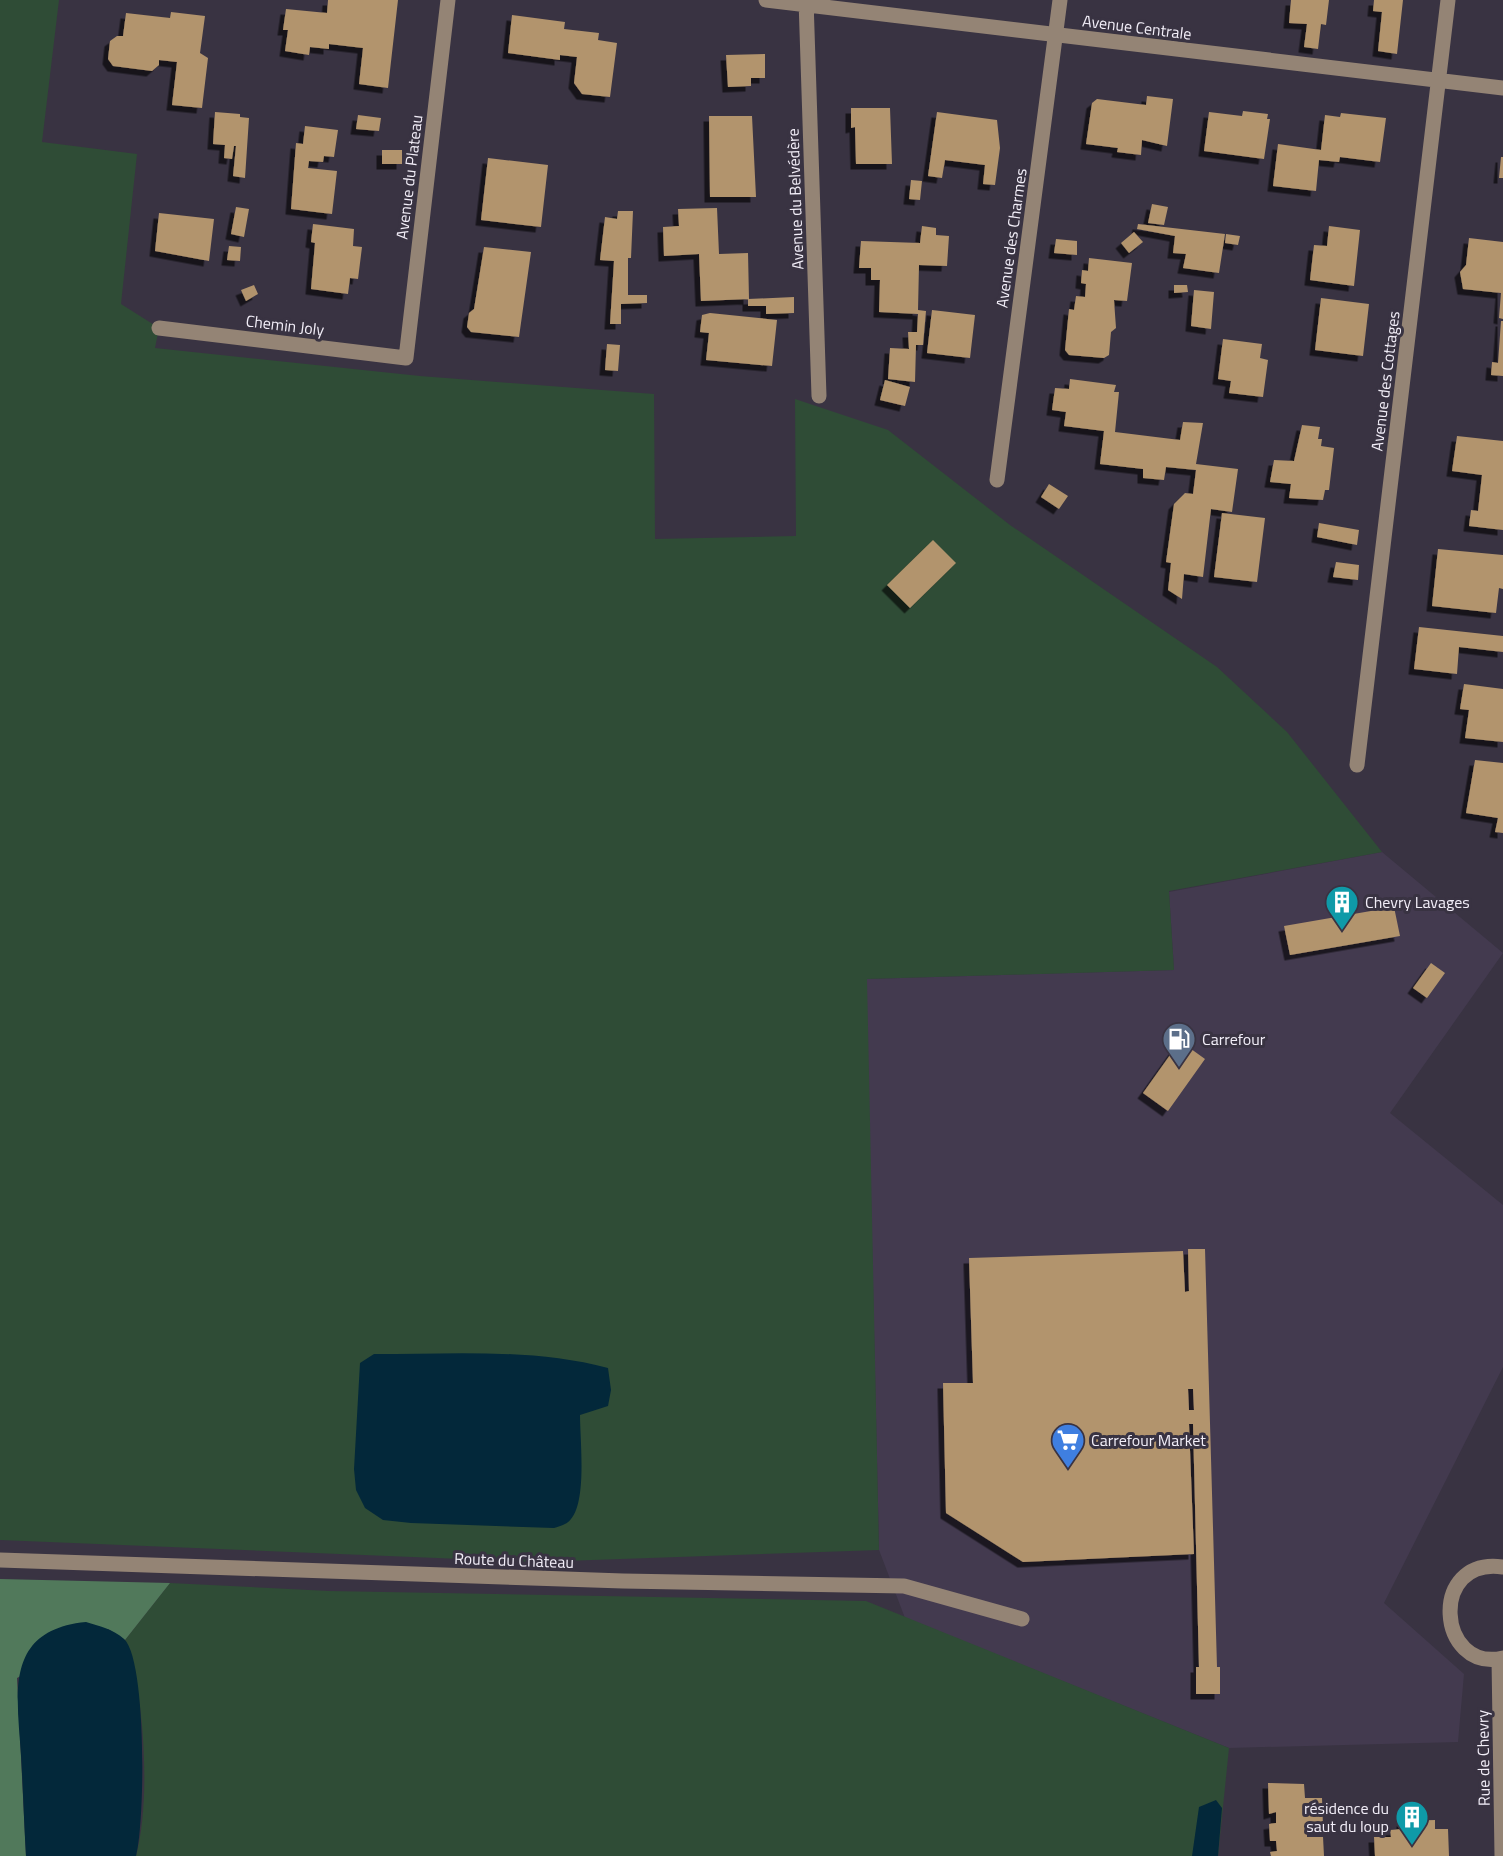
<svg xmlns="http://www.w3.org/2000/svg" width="1503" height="1856" font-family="'Titillium Web',sans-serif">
  <defs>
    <filter id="shadow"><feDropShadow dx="-5.5" dy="5.5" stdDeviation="0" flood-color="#0009"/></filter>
  </defs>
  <rect width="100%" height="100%" fill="#393342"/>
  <path fill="#433a4f" d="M 1382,852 L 1503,953 L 1390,1113 L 1503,1205 L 1503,1367 L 1384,1603 L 1464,1674 L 1458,1742 L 1229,1748 L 905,1618 L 879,1550 L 866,979 L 1174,970 L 1169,892 Z"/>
  <path fill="#2f4c36" d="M 0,0 L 59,0 L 42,142 L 137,154 L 121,304 L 159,328 L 155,348 L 420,376 L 654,394 L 655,539 L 796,536 L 795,399 L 888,430 L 1010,525 L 1217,667 L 1287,732 L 1382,852 L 1169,891 L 1174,970 L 867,979 L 879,1550 L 535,1562 L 0,1540 Z
    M 170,1583 L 329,1591 L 866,1601 L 1229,1748 L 1218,1856 L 136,1856 C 151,1801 145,1693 125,1640 Z"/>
  <path fill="#51795b" d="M 0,1579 L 170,1583 L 125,1640 L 108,1629 L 17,1678 L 26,1856 L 0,1856 Z"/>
  <path fill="#03283a" d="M 374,1354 C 451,1354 533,1348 608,1368 L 611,1390 L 608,1406 L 580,1415 C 580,1440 587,1500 571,1519 C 568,1524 560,1526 554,1528 L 411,1523 L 383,1520 L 365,1508 L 356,1490 L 354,1469 L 360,1363 Z
    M 86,1622 C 99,1626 113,1629 124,1639 C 147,1660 145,1823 136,1856 L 26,1856 C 24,1822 23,1789 21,1755 C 17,1694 4,1630 86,1622 Z
    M 1216,1800 L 1222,1808 L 1218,1856 L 1192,1856 L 1199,1807 Z"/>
  <path fill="#b2946d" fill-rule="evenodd" filter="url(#shadow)" d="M 328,0 L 398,0 L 388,88 L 359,84 L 363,48 L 329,44 L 329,49 L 310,47 L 309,55 L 285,51 L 288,30 L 283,30 L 286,9 L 327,13 Z
    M 1291,0 L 1329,0 L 1326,25 L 1321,24 L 1318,49 L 1304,47 L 1307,24 L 1289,23 Z
    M 1374,0 L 1403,0 L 1397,54 L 1378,51 L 1382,12 L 1373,11 Z
    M 171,12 L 205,16 L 200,53 L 208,58 L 202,108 L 172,105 L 177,62 L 159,60 L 159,65 L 152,71 L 113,66 L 108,59 L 110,41 L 117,36 L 123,36 L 126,13 L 170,18 Z
    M 512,15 L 565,22 L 564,29 L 599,33 L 598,40 L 617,43 L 610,97 L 582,94 L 574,83 L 577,57 L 560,55 L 560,60 L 508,53 Z
    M 765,54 L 765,78 L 751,78 L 751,86 L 728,87 L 726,55 Z
    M 1147,96 L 1173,99 L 1167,146 L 1142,140 L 1141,155 L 1117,152 L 1118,148 L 1086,144 L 1092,103 L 1097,99 L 1146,105 Z
    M 851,108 L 890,108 L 892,164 L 856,164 L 855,127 L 851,128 Z
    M 1243,111 L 1268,114 L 1267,119 L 1270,119 L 1264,159 L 1204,151 L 1209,112 L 1242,116 Z
    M 215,112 L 240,114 L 240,117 L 249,118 L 245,178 L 233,176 L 236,146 L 234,146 L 232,159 L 224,158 L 225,145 L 213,144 Z
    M 937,112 L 997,120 L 1000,148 L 995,185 L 983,184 L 985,165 L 945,160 L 942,178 L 928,176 Z
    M 1341,113 L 1386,118 L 1380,162 L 1340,157 L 1339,162 L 1319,160 L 1316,191 L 1273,186 L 1278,144 L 1321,150 L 1325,115 L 1340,117 Z
    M 358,115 L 381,118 L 379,131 L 356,129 Z
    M 709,116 L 752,116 L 756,197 L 710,197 Z
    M 305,126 L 338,130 L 334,157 L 324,156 L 323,162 L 309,161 L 308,168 L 337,171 L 332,214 L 291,209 L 296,143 L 303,144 Z
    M 382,150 L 402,150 L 402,164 L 382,164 Z
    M 1501,157 L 1503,157 L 1503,178 L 1499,178 Z
    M 488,158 L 548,165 L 541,227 L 481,220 Z
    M 911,180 L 922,181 L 920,200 L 909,199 Z
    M 1152,204 L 1168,207 L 1164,225 L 1148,223 Z
    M 236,207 L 249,209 L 244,237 L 231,234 Z
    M 717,208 L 719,254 L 748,253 L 749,299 L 701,301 L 699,254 L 664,256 L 663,227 L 679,226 L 678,209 Z
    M 618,211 L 633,211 L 631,258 L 628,258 L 628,295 L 647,295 L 647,303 L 621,304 L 621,324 L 610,324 L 614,261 L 600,260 L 605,217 L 617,219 Z
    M 159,213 L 214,219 L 209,261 L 155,251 Z
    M 313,224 L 354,229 L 353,246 L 362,247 L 358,279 L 350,278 L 348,294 L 311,289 L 315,243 L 311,242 Z
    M 1138,224 L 1225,234 L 1219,273 L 1183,268 L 1186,254 L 1173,253 L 1175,236 L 1137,229 Z
    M 922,226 L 936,228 L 936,235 L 949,236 L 947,266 L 919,265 L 918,310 L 926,311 L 923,345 L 916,345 L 915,382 L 888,379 L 890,348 L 909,349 L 908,332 L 917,332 L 918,314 L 879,312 L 880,280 L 871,280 L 871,268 L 859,268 L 861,241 L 920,243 Z
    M 1329,226 L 1360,230 L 1354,286 L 1310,280 L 1314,245 L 1327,246 Z
    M 1134,232 L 1143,242 L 1129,253 L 1121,243 Z
    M 1226,234 L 1240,236 L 1238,245 L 1225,243 Z
    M 1469,238 L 1503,242 L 1503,319 L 1499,318 L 1501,293 L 1463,289 L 1460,272 L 1466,265 Z
    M 1056,239 L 1077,241 L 1077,255 L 1054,253 Z
    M 229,246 L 241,247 L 240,261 L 227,260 Z
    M 484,247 L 531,252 L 519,337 L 471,332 L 467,327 L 469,313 L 474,309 Z
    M 1089,258 L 1132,263 L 1127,301 L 1114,300 L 1116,328 L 1111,332 L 1109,355 L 1104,358 L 1069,355 L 1065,350 L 1069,309 L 1074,310 L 1076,296 L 1085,297 L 1086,284 L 1081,283 L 1082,270 L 1088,271 Z
    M 254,285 L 258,294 L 246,301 L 241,290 Z
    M 1174,285 L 1187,285 L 1188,292 L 1174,293 Z
    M 1194,290 L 1214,292 L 1211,329 L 1191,326 Z
    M 794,297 L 794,313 L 766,314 L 766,306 L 748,306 L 748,299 Z
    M 1321,298 L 1369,304 L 1363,356 L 1315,350 Z
    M 932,310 L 975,315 L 970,358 L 927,353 Z
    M 710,313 L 777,320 L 772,366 L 706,360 L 709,333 L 700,332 L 702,315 Z
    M 1501,321 L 1503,321 L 1503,376 L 1491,375 L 1492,362 L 1498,363 Z
    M 1223,339 L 1262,344 L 1260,358 L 1268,360 L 1263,397 L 1229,393 L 1231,381 L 1218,379 Z
    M 607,344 L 620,345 L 618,371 L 605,370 Z
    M 1070,379 L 1116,385 L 1114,392 L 1119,392 L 1115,432 L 1180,440 L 1183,422 L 1203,423 L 1196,464 L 1238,469 L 1232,512 L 1211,509 L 1203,577 L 1184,574 L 1182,599 L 1168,590 L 1171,563 L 1166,562 L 1174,504 L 1185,493 L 1193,494 L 1196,470 L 1166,467 L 1164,480 L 1143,478 L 1143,469 L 1100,464 L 1104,431 L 1064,426 L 1066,412 L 1052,410 L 1055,388 L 1069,389 Z
    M 885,380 L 910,387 L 905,406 L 880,400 Z
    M 1302,425 L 1320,427 L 1318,439 L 1322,439 L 1321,446 L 1334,448 L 1329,490 L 1325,490 L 1323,500 L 1289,498 L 1291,484 L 1270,482 L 1274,460 L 1294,461 Z
    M 1457,436 L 1503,441 L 1503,530 L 1469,526 L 1471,510 L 1478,511 L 1482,475 L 1452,471 Z
    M 1049,484 L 1068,496 L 1059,509 L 1041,497 Z
    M 1222,513 L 1265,518 L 1257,582 L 1214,577 Z
    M 1319,523 L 1359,530 L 1357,545 L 1317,537 Z
    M 933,540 L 956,563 L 910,608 L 887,585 Z
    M 1438,549 L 1503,555 L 1503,589 L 1499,588 L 1496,613 L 1432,606 Z
    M 1336,562 L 1359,565 L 1358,580 L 1333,577 Z
    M 1419,627 L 1503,636 L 1503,652 L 1459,647 L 1457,674 L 1414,669 Z
    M 1464,684 L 1503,689 L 1503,742 L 1465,738 L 1469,710 L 1460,709 Z
    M 1475,760 L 1503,763 L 1503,833 L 1495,832 L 1498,818 L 1466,813 Z
    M 1394,907 L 1400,936 L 1290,955 L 1284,926 Z
    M 1431,963 L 1445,973 L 1427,998 L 1413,988 Z
    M 1180,1041 L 1205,1059 L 1168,1111 L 1143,1093 Z
    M 1188,1249 L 1205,1249 L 1217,1667 L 1220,1667 L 1220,1694 L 1196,1694 L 1196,1667 L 1199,1667 L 1193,1424 L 1189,1424 L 1194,1554 L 1023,1562 L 946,1513 L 943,1383 L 973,1383 L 969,1258 L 1183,1251 L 1185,1292 L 1189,1291 ZM 1188,1389 L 1193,1389 L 1194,1410 L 1189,1410 Z
    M 1268,1783 L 1304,1784 L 1305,1798 L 1322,1798 L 1323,1826 L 1307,1826 L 1307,1837 L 1323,1837 L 1324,1856 L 1271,1856 L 1270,1852 L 1277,1851 L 1276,1841 L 1270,1841 L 1269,1824 L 1276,1823 L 1276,1812 L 1269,1814 Z
    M 1435,1820 L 1435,1829 L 1448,1829 L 1449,1856 L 1375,1856 L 1374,1837 L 1391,1837 L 1390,1830 L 1402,1829 L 1402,1821 Z"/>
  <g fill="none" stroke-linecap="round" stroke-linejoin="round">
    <path stroke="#948475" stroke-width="15" d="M 766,0 L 1503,88
      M 806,0 L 819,396
      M 159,328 L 406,358 L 448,0
      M 997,480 L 1060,0
      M 1357,765 L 1448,0
      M 0,1560 L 623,1581 L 904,1586 L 1022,1619
      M 1503,1567 C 1428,1556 1437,1673 1503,1658
      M 1499,1659 L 1502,1856"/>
  </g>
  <defs>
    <symbol id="building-pin" viewBox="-11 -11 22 30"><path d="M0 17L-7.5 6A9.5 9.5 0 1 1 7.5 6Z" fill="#0f9aa8" stroke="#393342"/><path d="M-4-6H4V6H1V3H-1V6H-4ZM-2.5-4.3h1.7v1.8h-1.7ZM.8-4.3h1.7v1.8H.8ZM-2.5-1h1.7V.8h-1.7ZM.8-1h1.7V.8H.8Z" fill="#fff"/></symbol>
    <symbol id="fuel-pin" viewBox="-11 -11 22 30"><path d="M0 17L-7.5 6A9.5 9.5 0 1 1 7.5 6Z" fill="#5c6f8a" stroke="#393342"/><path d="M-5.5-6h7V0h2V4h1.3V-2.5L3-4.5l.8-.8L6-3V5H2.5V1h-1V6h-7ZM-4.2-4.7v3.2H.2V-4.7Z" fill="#fff"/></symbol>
    <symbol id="supermarket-pin" viewBox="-11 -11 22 30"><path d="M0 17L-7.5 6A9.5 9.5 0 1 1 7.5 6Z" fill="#3f7fe0" stroke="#393342"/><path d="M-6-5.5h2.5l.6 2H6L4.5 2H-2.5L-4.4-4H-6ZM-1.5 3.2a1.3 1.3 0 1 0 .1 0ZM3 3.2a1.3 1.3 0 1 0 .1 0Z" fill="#fff"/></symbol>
  </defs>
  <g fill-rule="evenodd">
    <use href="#building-pin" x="1323" y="883" width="38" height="52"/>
    <use href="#fuel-pin" x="1160" y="1020" width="38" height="52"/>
    <use href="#supermarket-pin" x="1049" y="1421" width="38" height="52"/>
    <use href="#building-pin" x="1393" y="1798" width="38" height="52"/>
  </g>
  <g text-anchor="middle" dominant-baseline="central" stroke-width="6" stroke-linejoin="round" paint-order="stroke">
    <g font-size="16" fill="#f2eef8" stroke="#393342">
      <text transform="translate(1137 27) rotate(7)">Avenue Centrale</text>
      <text transform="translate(409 177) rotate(-83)">Avenue du Plateau</text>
      <text transform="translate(795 199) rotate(-92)">Avenue du Belvédère</text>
      <text transform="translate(1011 238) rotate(-82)">Avenue des Charmes</text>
      <text transform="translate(285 325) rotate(7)">Chemin Joly</text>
      <text transform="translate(1385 381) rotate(-83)">Avenue des Cottages</text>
      <text transform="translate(514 1560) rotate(2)">Route du Château</text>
      <text transform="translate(1483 1758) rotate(-91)">Rue de Chevry</text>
    </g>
    <g font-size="16" fill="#f2eef8" stroke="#393342" text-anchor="start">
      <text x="1365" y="902">Chevry Lavages</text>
      <text x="1202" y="1039">Carrefour</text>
      <text x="1091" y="1440">Carrefour Market</text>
      <text x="1389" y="1808" text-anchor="end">résidence du<tspan x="1389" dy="18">saut du loup</tspan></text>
    </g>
  </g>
</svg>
